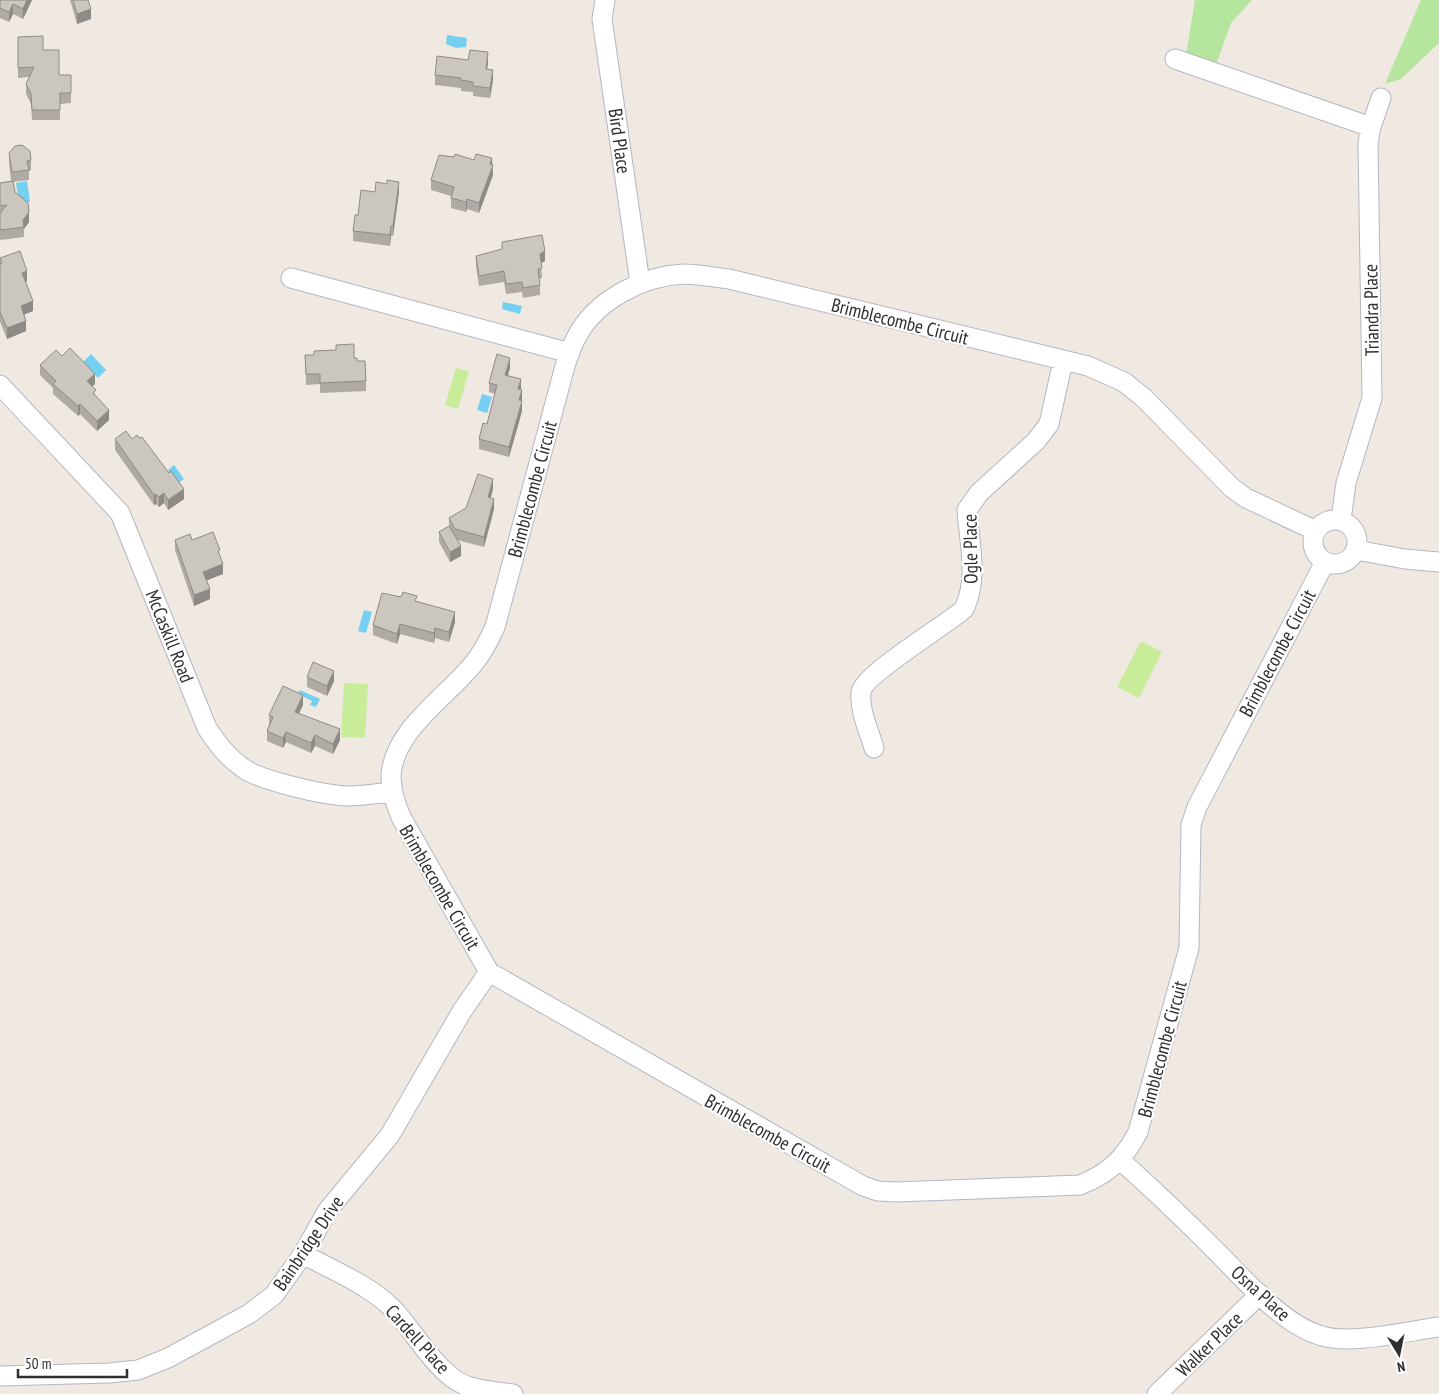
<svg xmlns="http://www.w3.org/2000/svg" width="1439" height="1394" font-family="'PT Sans Narrow',sans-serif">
  <rect width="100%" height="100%" fill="#efe9e1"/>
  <path fill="#b6e59e" d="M 1195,0 L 1252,0 L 1231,23 L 1216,65 L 1186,55 Z
    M 1421,0 L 1439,0 L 1439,43 L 1401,79 L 1385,84 Z"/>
  <path fill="#c9ec9a" d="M 456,368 L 469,371 L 458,409 L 445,405 Z
    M 1141,641 L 1162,652 L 1139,698 L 1117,687 Z
    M 344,683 L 368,684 L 365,738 L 341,737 Z"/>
  <path fill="#75cff0" d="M 447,35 L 467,38 L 466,47 L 456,48 L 446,44 Z
    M 27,181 L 30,202 L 19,204 L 16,183 Z
    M 503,302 L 522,306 L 520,314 L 502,309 Z
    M 91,354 L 106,370 L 98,378 L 83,362 Z
    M 482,394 L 492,397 L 487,413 L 477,410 Z
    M 174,465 L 184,479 L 178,483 L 168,470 Z
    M 364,610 L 372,612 L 366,633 L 358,631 Z
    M 300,690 L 320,699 L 316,707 L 310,705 L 312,701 L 298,694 Z"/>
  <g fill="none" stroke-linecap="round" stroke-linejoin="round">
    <defs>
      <path id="minor" d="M 605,0 L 602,19 L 640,283
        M 1175,59 L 1371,127
        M 291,278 L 570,353
        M 0,385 L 120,513 L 207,728 C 217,744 227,757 243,768 C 261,781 324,795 347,796 C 362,796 378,793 393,792
        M1313 542a22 22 0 1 1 44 0a22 22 0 1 1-44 0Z
        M 1341,520 L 1346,483 L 1372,398 L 1368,143 L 1371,127 L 1381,98
        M 1316,531 L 1246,498 L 1232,488 L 1144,398 L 1124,382 L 1088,366 L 729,279 C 715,278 699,274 684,274 C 643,276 595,300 576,338 C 571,347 568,357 565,366 L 495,627 C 489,640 483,652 474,663 C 448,696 393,730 391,776 C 391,790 396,805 401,817 L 489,972 L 863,1186 L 878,1191 L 897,1192 L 1080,1185 C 1108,1174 1124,1159 1138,1132 L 1189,948 L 1191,825 L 1197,807 L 1325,562
        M 1356,550 L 1405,559 L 1439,562
        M 874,748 C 869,731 859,710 861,692 C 864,674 946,625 964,609 C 979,578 969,543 967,510 L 979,493 L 1036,441 L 1049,424 L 1063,361
        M 1120,1160 C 1154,1190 1187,1222 1219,1254 C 1247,1282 1283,1325 1322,1336 C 1351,1345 1408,1331 1439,1327
        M 303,1254 C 332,1270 367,1284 391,1307 C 414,1330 437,1375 467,1386 C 482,1391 497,1392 513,1394
        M 0,1376 L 109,1373 L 138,1370 L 168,1358 L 249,1314 L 274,1295 L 303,1254 L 328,1210 L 390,1135 L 462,1011 L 489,972
        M 1157,1394 L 1260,1294"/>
    </defs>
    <use href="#minor" stroke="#b4b7c1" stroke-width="21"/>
    <use href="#minor" stroke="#fff" stroke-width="19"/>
  </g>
  <path fill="#afaba4" d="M 0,0 L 32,0 L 23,19 L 13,14 L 9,22 L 0,18 Z
    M 70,0 L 88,0 L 91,19 L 77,24 Z
    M 18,37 L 43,50 L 59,75 L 71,75 L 71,103 L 60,104 L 60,120 L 32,120 L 31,104 L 26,94 L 26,84 L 29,77 L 18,78 Z
    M 488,62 L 487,69 L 493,80 L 490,98 L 473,96 L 473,92 L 461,91 L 461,88 L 435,85 L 435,75 Z
    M 9,153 L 31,160 L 31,170 L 29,171 L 29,180 L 13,182 L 15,192 L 29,222 L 24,229 L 24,237 L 1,240 L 0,239 L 0,183 L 11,181 L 9,163 Z
    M 492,165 L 493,175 L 479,213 L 467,209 L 466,212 L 451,208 L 451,196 L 431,190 L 431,180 Z
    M 375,192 L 399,192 L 393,236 L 391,236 L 390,246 L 353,241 L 353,231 L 358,215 Z
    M 476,256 L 545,261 L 541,263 L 542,278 L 539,279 L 540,285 L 540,295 L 523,298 L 522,292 L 506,294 L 504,282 L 479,286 L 476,266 Z
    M 0,258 L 27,281 L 26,282 L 33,311 L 24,314 L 26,331 L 7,339 L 0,322 Z
    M 336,350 L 354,358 L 357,361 L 366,381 L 366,391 L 320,393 L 320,384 L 306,385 L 305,355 L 314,355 Z
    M 62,356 L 95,384 L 92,386 L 96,397 L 109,420 L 97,431 L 80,414 L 78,416 L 53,394 L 53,388 L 40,375 L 40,365 Z
    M 510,368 L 508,375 L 521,388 L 522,411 L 509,457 L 479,449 L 479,439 L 487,424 L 495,394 L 489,392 L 489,383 Z
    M 115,439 L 184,499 L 168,510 L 164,503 L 159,507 L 156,504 L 154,505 L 115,450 Z
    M 493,489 L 491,497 L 494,509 L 484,547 L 457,540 L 461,556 L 450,562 L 439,542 L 439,532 L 449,526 L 449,518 L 466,508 Z
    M 175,540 L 220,558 L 223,574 L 207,580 L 210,599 L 194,606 L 175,550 Z
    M 417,601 L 455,622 L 449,642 L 435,638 L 434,643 L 400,634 L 397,644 L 373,635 L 373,625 Z
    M 307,677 L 334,681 L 327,696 L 307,687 Z
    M 303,705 L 299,713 L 340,740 L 333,754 L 315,746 L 311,753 L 286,742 L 283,748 L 267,741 L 267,731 L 269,725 L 269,715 Z"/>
  <path fill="#8e8b86" d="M 27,0 L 32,0 L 23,19 L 23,9 Z
    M 13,4 L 13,14 L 9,22 L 9,12 Z
    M 91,9 L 91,19 L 77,24 L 77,14 Z
    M 488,52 L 488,62 L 486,79 L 486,69 Z
    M 493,70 L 493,80 L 490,98 L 490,88 Z
    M 492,158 L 493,175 L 479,213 L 479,203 Z
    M 399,182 L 399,192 L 393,236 L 393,226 Z
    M 467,199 L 467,209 L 466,212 L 466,202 Z
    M 29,212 L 29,222 L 24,229 L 23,220 Z
    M 391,226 L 391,236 L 390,246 L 390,235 Z
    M 545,251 L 545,261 L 540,264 L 540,254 Z
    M 27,271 L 27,281 L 22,283 L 22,273 Z
    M 33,301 L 33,311 L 21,316 L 21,306 Z
    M 26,321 L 26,331 L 7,339 L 7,328 Z
    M 510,358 L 510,368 L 505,384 L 505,375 Z
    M 95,374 L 95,384 L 87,391 L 87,381 Z
    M 521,379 L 521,388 L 518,399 L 518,389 Z
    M 522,390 L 522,400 L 519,410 L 519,400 Z
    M 522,401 L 522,411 L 509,457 L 509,447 Z
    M 80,404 L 80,414 L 78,416 L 78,406 Z
    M 109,410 L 109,420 L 97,431 L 97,421 Z
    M 493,479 L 493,489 L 488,507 L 488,497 Z
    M 184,489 L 184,499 L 168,510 L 168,500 Z
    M 164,493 L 164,503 L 159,507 L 159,497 Z
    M 156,494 L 156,504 L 154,505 L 154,495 Z
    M 494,499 L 494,509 L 484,547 L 484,537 Z
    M 461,546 L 461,556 L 450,562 L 450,552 Z
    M 223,564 L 223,574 L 203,582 L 203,572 Z
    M 210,589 L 210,599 L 194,606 L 194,595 Z
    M 455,612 L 455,622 L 449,642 L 449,632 Z
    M 400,624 L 400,634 L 397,644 L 397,634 Z
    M 435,628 L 435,638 L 434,643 L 434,633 Z
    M 334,671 L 334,681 L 327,696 L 327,686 Z
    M 303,695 L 303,705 L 295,722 L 295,712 Z
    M 340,729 L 340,740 L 333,754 L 333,744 Z
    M 286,732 L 286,742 L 283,748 L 283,738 Z
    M 315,735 L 315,746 L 311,753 L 311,743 Z"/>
  <path fill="#cbc7bf" stroke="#8e8b86" d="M 0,0 L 27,0 L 23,9 L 13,4 L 9,12 L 0,8 Z
    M 73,0 L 88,0 L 91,9 L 77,14 Z
    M 43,36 L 43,50 L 59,50 L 59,75 L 71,75 L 71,93 L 60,93 L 60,110 L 32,110 L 31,94 L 26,84 L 34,67 L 18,68 L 18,37 Z
    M 470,50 L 488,52 L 486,69 L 493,70 L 490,88 L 473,86 L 473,82 L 461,80 L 461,78 L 435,75 L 437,56 L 468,60 Z
    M 22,145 L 30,151 L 31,160 L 27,161 L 29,170 L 12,172 L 9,153 L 15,146 Z
    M 455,154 L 474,160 L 476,154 L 492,158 L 490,164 L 493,165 L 479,203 L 467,199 L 466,202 L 451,198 L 454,187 L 431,180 L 439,155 L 454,157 Z
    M 387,180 L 399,182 L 393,226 L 391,226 L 390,235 L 353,231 L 355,215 L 358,215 L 361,190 L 375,192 L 376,182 L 387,184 Z
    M 13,181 L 15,192 L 28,203 L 29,212 L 23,220 L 24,227 L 1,230 L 0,229 L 0,213 L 7,205 L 0,206 L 0,183 Z
    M 542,235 L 545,251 L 540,254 L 542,268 L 538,269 L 540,285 L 523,288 L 522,282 L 506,284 L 504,271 L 479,276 L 476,256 L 502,249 L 502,242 Z
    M 20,251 L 27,271 L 22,273 L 33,301 L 21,306 L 26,321 L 7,328 L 0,312 L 0,264 L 2,263 L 0,258 Z
    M 354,344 L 354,358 L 357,358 L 357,361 L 365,361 L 366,381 L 320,383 L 320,374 L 306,374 L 305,355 L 314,355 L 314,351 L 336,350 L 336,345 Z
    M 70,348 L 95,374 L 87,381 L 96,390 L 93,393 L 109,410 L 97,421 L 80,404 L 78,406 L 53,384 L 56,381 L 40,365 L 56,350 L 62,356 Z
    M 497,354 L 510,358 L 505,375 L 521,379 L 518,389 L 522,390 L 519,400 L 522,401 L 509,447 L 479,439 L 483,423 L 487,424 L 497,385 L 489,383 Z
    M 126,431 L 132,439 L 137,435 L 139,438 L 142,437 L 169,473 L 171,471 L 184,489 L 168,500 L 164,493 L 159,497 L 156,494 L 154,495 L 115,439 Z
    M 478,474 L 493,479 L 488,497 L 494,499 L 484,537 L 455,529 L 449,518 L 466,508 Z
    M 449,526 L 461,546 L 450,552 L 439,532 Z
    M 213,532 L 220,550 L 218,551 L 223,564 L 203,572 L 210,589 L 194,595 L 175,540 L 190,534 L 192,540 Z
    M 403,592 L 417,596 L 415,601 L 455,612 L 449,632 L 435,628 L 434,633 L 400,624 L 397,634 L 373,625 L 382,593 L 401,597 Z
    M 313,662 L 334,671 L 327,686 L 307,677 Z
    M 283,686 L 303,695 L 295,712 L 340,729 L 333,744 L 315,735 L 311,743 L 286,732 L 283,738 L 267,731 L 273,717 L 269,715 Z"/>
  <g text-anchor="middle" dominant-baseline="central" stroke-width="4.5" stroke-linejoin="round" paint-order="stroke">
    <g font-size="19" fill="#2e2e2e" stroke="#fff">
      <text transform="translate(620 141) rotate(82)">Bird Place</text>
      <text transform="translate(1371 310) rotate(-91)">Triandra Place</text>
      <text transform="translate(900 321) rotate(14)">Brimblecombe Circuit</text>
      <text transform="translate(532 489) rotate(-75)">Brimblecombe Circuit</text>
      <text transform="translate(970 549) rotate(-91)">Ogle Place</text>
      <text transform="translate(170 636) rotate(68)">McCaskill Road</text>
      <text transform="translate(1277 653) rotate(-62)">Brimblecombe Circuit</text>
      <text transform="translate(440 887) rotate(60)">Brimblecombe Circuit</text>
      <text transform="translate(1162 1049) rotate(-75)">Brimblecombe Circuit</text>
      <text transform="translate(768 1133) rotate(29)">Brimblecombe Circuit</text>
      <text transform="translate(308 1243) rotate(-56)">Bainbridge Drive</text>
      <text transform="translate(1261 1293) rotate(42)">Osna Place</text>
      <text transform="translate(418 1339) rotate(48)">Cardell Place</text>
      <text transform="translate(1209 1344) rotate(-44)">Walker Place</text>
    </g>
  </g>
  <g transform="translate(1399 1354) rotate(170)" stroke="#ffffff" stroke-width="4" paint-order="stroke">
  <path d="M0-4L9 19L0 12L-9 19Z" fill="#2e2e2e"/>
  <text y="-8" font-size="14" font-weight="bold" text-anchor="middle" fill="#2e2e2e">N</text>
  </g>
  <path d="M18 1369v8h109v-8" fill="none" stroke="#2e2e2e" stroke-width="2.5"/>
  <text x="25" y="1369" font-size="15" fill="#2e2e2e" stroke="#ffffff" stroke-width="4" paint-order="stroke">50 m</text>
</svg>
